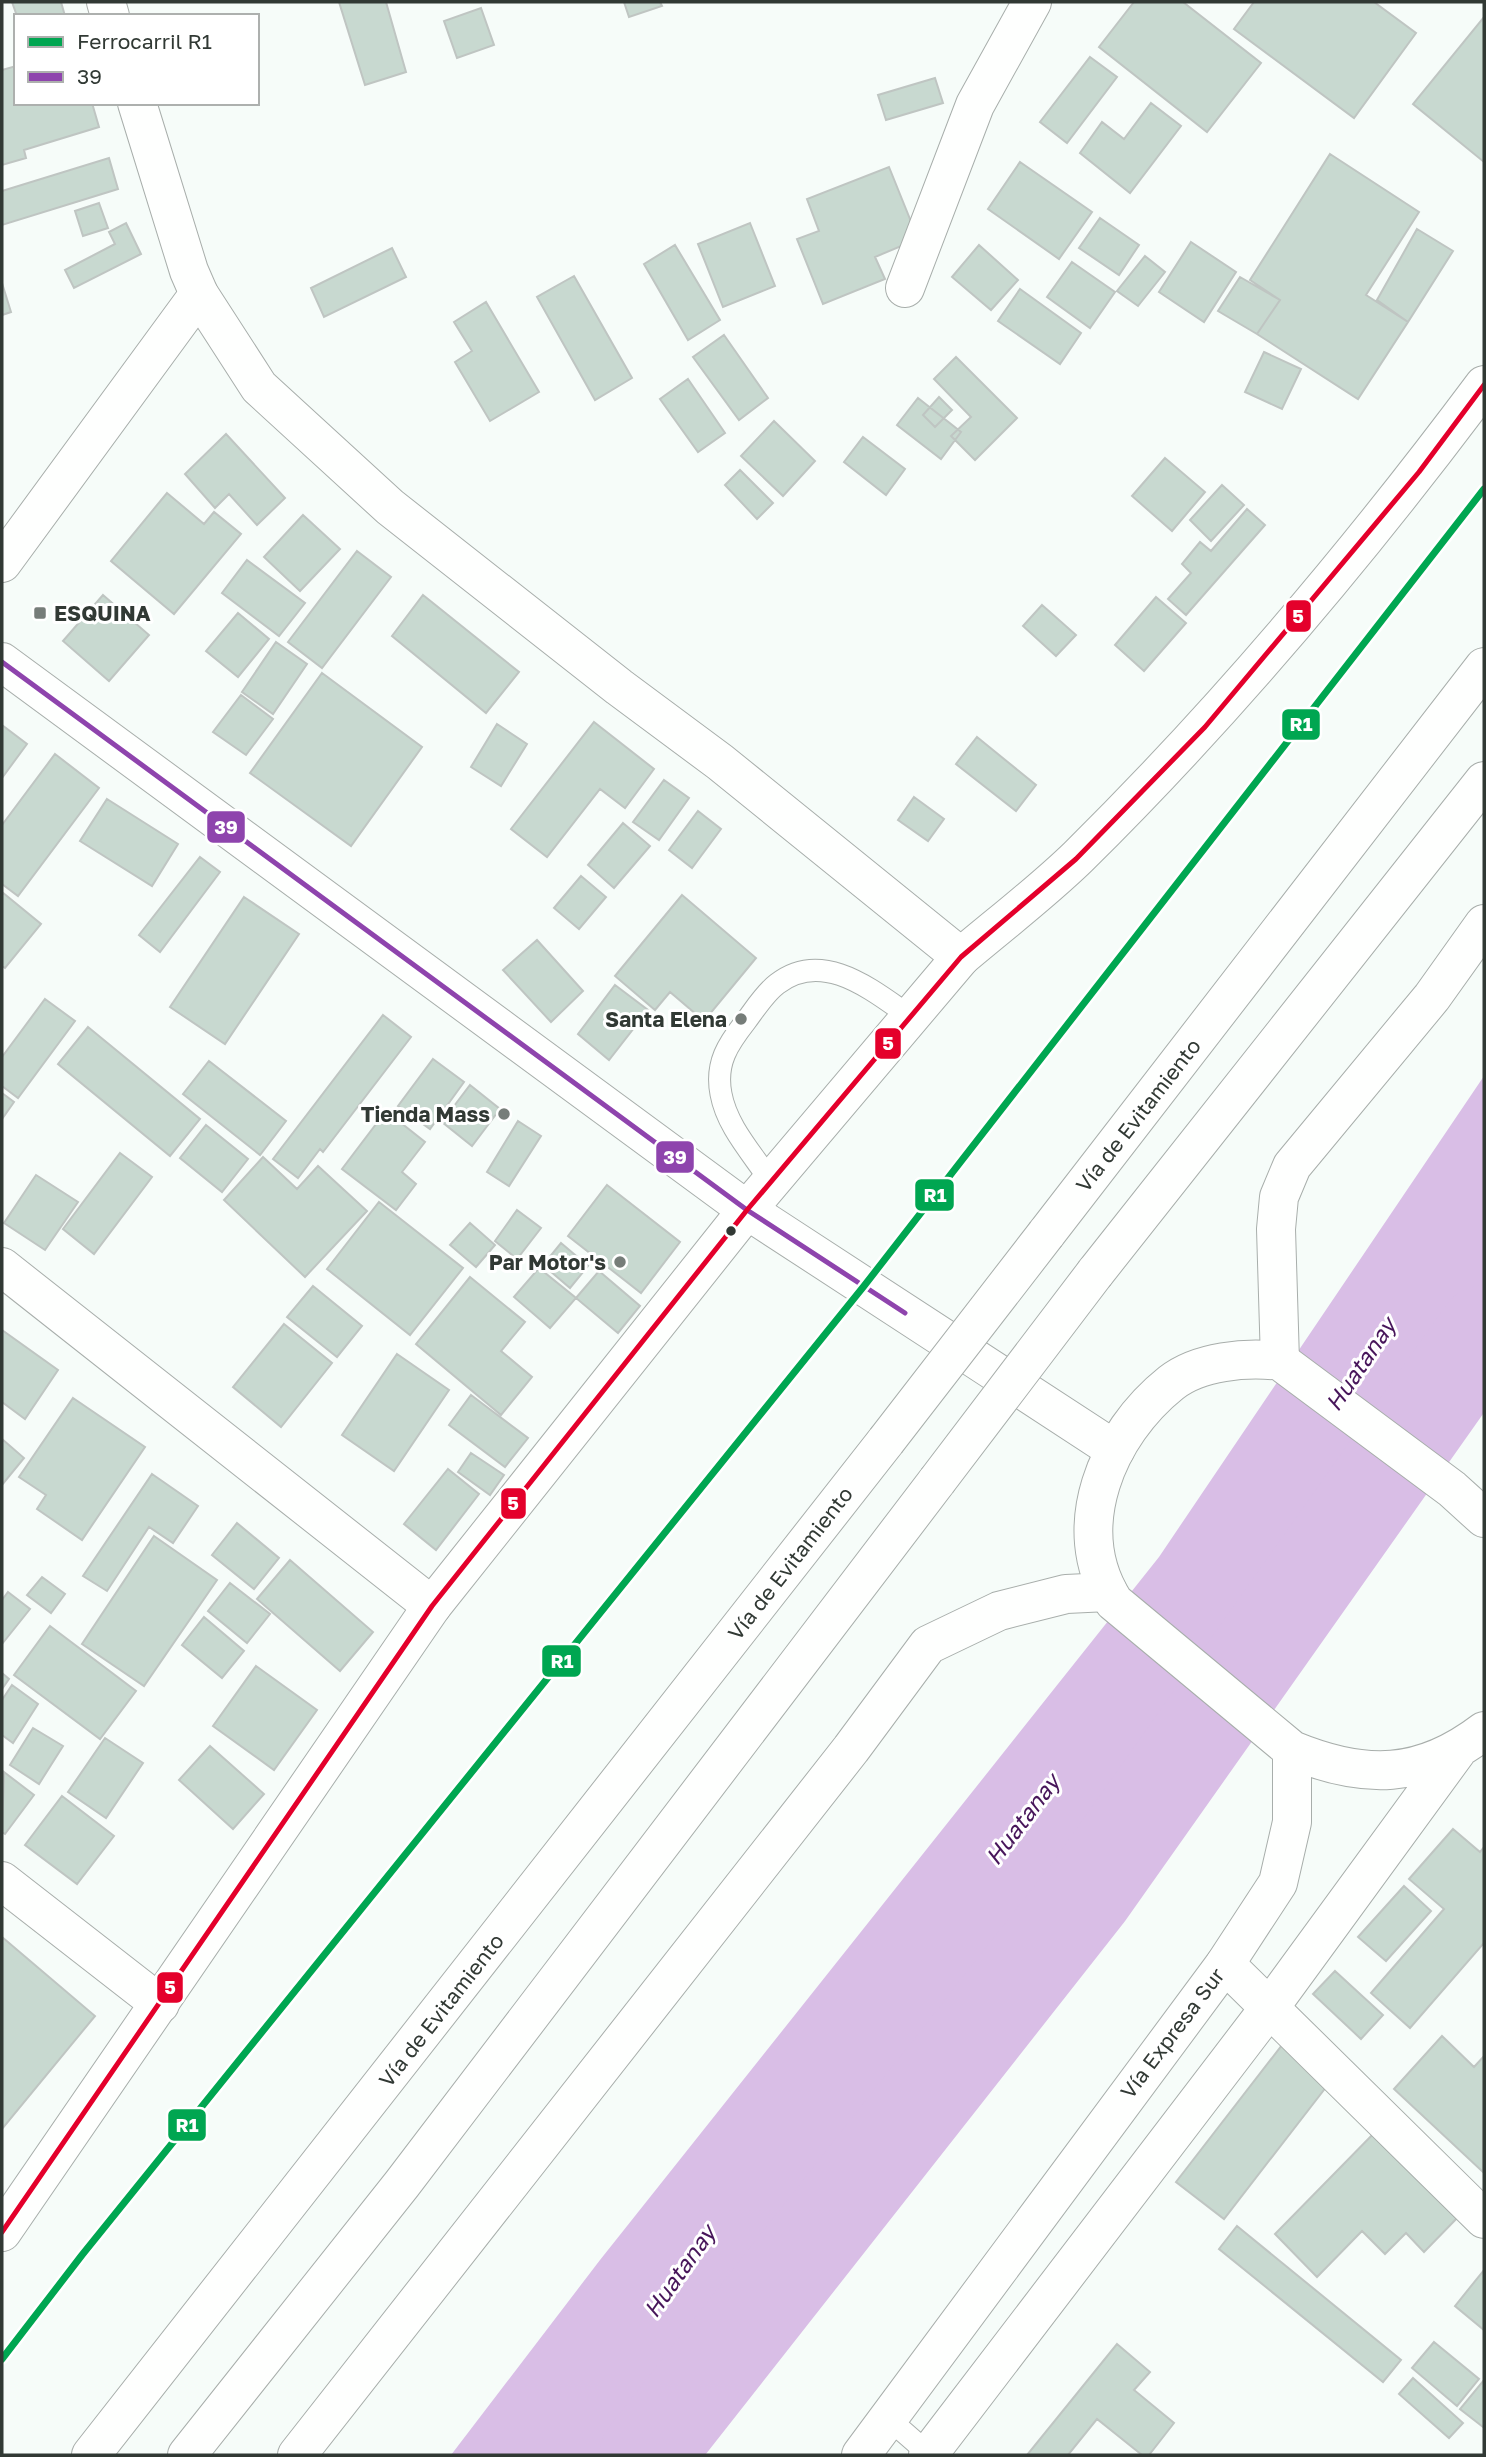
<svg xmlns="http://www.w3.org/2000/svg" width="1486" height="2457" font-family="'Golos Text',sans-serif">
  <rect width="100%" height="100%" fill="#f6fcf9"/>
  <path fill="#d9bee6" d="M 1484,1076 L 1484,1332 L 1088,1893 L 646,2455 L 451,2455 L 600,2260 L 1159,1557 Z"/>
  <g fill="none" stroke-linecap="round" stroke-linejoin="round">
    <path stroke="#d9bee6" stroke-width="93" d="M 646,2455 L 1088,1893 L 1484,1332"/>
  </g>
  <path fill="#c8d9d0" stroke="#bfc5c2" stroke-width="2" d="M 12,2 L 61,2 L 65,16 L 17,16 Z
    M 339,2 L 386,2 L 406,72 L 365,85 Z
    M 624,2 L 660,2 L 662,6 L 629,17 Z
    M 1134,2 L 1183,2 L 1261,63 L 1207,132 L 1099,47 Z
    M 1254,2 L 1374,2 L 1416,33 L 1354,118 L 1234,29 Z
    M 481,8 L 494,45 L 457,58 L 444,21 Z
    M 1484,17 L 1484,162 L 1413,104 Z
    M 1090,57 L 1117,77 L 1067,143 L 1040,122 Z
    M 16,66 L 16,103 L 92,103 L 99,127 L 24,150 L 26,158 L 2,165 L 2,70 Z
    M 935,78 L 943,103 L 886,120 L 878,95 Z
    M 1151,103 L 1181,126 L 1130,193 L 1080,153 L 1102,122 L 1124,139 Z
    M 1330,154 L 1419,212 L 1366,295 L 1408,322 L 1358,399 L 1257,334 L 1280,300 L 1250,280 Z
    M 109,158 L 118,189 L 2,225 L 2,191 Z
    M 1020,162 L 1092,212 L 1059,259 L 988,209 Z
    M 889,167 L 918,239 L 875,257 L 885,279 L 823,304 L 797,239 L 819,231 L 807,199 Z
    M 99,203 L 108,228 L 83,236 L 75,211 Z
    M 1100,218 L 1139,245 L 1119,275 L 1079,248 Z
    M 126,223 L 141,254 L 74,288 L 65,270 L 115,244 L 109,232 Z
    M 750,223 L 775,286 L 723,307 L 698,244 Z
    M 1417,229 L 1453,251 L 1408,322 L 1377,300 Z
    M 1191,242 L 1236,272 L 1204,322 L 1159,292 Z
    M 675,245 L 720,320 L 688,340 L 644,264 Z
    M 979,245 L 1018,280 L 991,310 L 952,277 Z
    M 392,248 L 406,277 L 324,317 L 311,288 Z
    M 1145,256 L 1165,272 L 1138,306 L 1117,291 Z
    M 1072,262 L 1115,292 L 1090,328 L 1047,297 Z
    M 574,276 L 632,378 L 595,400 L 537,297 Z
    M 1240,277 L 1280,300 L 1257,334 L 1218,311 Z
    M 2,283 L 11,312 L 2,315 Z
    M 1020,289 L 1081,333 L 1060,364 L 998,321 Z
    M 486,302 L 539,392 L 490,421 L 455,362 L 472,351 L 454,322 Z
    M 724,335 L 768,398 L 739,420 L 693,357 Z
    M 1264,352 L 1301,369 L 1282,409 L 1245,392 Z
    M 956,357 L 1017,418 L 975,460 L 951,436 L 971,417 L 934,379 Z
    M 688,379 L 725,433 L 698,452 L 660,399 Z
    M 939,397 L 952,410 L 935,427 L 923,415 Z
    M 918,398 L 961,432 L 941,459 L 897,425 Z
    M 774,421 L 815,461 L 783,496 L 741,456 Z
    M 226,434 L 285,498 L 257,525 L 229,494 L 215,508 L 185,474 Z
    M 863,437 L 905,469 L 886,495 L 844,462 Z
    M 1165,458 L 1205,492 L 1172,531 L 1132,496 Z
    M 740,470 L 773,503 L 757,519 L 725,485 Z
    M 1222,485 L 1244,505 L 1211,541 L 1190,520 Z
    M 167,493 L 204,524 L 214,512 L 241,534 L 174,614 L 111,561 Z
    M 1247,509 L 1265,525 L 1186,615 L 1168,599 L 1191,573 L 1182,564 L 1200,542 L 1211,551 Z
    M 303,515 L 340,549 L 300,591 L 264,557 Z
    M 357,551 L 391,577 L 322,668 L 288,642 Z
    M 247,560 L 305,603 L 279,636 L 222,593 Z
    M 103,595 L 149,635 L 109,681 L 63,641 Z
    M 423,595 L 519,672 L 486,713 L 392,636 Z
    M 1156,597 L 1186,623 L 1144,671 L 1115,645 Z
    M 1042,605 L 1076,635 L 1056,656 L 1023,626 Z
    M 238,613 L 269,639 L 238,677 L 206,651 Z
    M 276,642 L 307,664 L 273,714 L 242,692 Z
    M 322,673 L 422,747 L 351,846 L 250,773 Z
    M 241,695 L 273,719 L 246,755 L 213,732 Z
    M 594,722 L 654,769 L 625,808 L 600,789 L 547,857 L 511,829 Z
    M 497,724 L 527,744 L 501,786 L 471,767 Z
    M 2,725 L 27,744 L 2,778 Z
    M 977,737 L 1036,785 L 1016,811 L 956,764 Z
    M 55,754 L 99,788 L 18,896 L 2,884 L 2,825 Z
    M 664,780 L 689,798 L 659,840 L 633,822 Z
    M 914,797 L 944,819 L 928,841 L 898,820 Z
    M 107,799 L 178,844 L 152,886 L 80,841 Z
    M 698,811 L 721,829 L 692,868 L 669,850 Z
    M 623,823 L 650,846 L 614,888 L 588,865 Z
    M 200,857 L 220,872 L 160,952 L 139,935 Z
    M 581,876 L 606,897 L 579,929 L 554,908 Z
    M 2,892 L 41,924 L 5,968 L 2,966 Z
    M 682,895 L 756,958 L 704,1021 L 670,992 L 655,1010 L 615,976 Z
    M 244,897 L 299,934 L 225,1044 L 170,1007 Z
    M 537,940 L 583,991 L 551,1022 L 503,970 Z
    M 615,985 L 648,1010 L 609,1060 L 578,1034 Z
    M 45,999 L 75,1021 L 18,1098 L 2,1086 L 2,1057 Z
    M 383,1015 L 411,1037 L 323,1152 L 320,1149 L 298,1178 L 273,1159 Z
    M 88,1027 L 200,1119 L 170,1156 L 58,1064 Z
    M 433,1059 L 464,1082 L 430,1129 L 398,1106 Z
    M 209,1061 L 286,1121 L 260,1155 L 183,1094 Z
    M 470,1085 L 500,1109 L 472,1146 L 442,1122 Z
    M 2,1093 L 14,1102 L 2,1119 Z
    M 386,1111 L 425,1142 L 402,1172 L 416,1184 L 396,1210 L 342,1169 Z
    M 518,1121 L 541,1136 L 509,1186 L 487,1172 Z
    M 206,1125 L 248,1159 L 222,1192 L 180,1158 Z
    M 120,1153 L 152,1177 L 94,1254 L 63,1229 Z
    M 263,1157 L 297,1189 L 318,1166 L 367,1211 L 305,1277 L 224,1200 Z
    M 36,1175 L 78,1202 L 45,1250 L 4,1223 Z
    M 607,1185 L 680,1242 L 641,1293 L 568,1236 Z
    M 379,1202 L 463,1268 L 410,1335 L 327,1269 Z
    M 517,1210 L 541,1228 L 517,1259 L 495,1241 Z
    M 470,1223 L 495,1245 L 476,1267 L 450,1245 Z
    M 561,1243 L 588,1266 L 570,1288 L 543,1265 Z
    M 539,1268 L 576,1298 L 550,1328 L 514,1297 Z
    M 599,1271 L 640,1306 L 618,1333 L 576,1298 Z
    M 470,1277 L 525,1322 L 501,1351 L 532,1377 L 501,1415 L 416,1344 Z
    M 313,1286 L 362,1326 L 337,1357 L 287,1317 Z
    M 284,1324 L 332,1363 L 281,1427 L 233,1387 Z
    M 2,1330 L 58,1370 L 25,1419 L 2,1402 Z
    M 397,1354 L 449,1390 L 394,1471 L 342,1435 Z
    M 471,1395 L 528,1438 L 505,1467 L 449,1425 Z
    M 73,1398 L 145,1447 L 82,1540 L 37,1509 L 46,1495 L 19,1477 Z
    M 2,1439 L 24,1458 L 2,1485 Z
    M 471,1453 L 504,1475 L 490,1495 L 458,1472 Z
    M 448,1469 L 479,1494 L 436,1550 L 404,1524 Z
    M 152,1474 L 198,1506 L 173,1543 L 149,1527 L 107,1591 L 83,1576 Z
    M 237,1523 L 279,1558 L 254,1589 L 212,1555 Z
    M 154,1536 L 217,1580 L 144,1686 L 82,1644 Z
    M 290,1560 L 373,1632 L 340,1671 L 257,1599 Z
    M 42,1577 L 65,1594 L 51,1613 L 27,1595 Z
    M 230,1583 L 270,1614 L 247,1643 L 208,1611 Z
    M 8,1592 L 30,1609 L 2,1644 L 2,1600 Z
    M 204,1617 L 244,1651 L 222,1678 L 182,1645 Z
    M 50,1626 L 136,1691 L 100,1739 L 14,1675 Z
    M 256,1666 L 317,1710 L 274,1770 L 213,1726 Z
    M 2,1673 L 9,1679 L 2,1689 Z
    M 12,1685 L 38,1704 L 13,1743 L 2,1735 L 2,1700 Z
    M 33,1728 L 63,1746 L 39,1784 L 10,1765 Z
    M 105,1738 L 143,1763 L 106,1818 L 68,1792 Z
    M 210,1746 L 264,1794 L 233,1829 L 179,1780 Z
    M 4,1772 L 34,1795 L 5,1834 L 2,1832 Z
    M 62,1796 L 114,1836 L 77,1884 L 25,1845 Z
    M 1453,1829 L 1480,1852 L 1484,1847 L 1484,1943 L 1410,2028 L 1371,1993 L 1444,1909 L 1409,1879 Z
    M 1404,1886 L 1431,1911 L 1386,1961 L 1358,1937 Z
    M 2,1937 L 95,2016 L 2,2129 Z
    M 1335,1971 L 1383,2015 L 1361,2039 L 1313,1994 Z
    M 1289,2036 L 1337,2073 L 1224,2219 L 1176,2182 Z
    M 1442,2036 L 1474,2067 L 1484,2056 L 1483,2172 L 1394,2089 Z
    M 1381,2126 L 1465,2210 L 1424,2252 L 1406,2233 L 1385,2254 L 1362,2231 L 1317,2277 L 1275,2234 Z
    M 1237,2226 L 1401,2360 L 1383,2382 L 1219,2249 Z
    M 1484,2270 L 1484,2330 L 1455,2306 Z
    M 1434,2342 L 1479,2379 L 1457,2406 L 1412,2368 Z
    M 1117,2344 L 1150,2372 L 1134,2390 L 1174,2423 L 1149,2455 L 1142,2455 L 1097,2419 L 1068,2455 L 1027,2455 Z
    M 1413,2378 L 1463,2423 L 1449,2438 L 1399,2394 Z
    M 1484,2380 L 1484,2426 L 1483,2427 L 1460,2409 Z"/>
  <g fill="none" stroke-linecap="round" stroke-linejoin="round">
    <defs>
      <path id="service" d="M 771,1182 C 753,1154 727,1127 721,1094 C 715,1063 728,1044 746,1021 C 755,1009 765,993 777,984 C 823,948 873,991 911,1017
        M 890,2420 L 930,2455"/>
      <path id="minor" d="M 905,288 L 975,105 L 1032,2
        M 2,563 L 199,294
        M 2,662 L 747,1210 L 1115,1450
        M 961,957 C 1000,924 1042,892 1078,857 C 1226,711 1360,551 1484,385
        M 2,1267 L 432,1606
        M 2,1881 L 160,2004
        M 1225,1964 L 1484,2219"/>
      <path id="tertiary" d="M 106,2 L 110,16
        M 2,2232 L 432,1606 L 747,1210 L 961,957 L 720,762 L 619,687 L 390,507 L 259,387 L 199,294 L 189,271 L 137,103"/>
      <path id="primary" d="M 1484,1518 L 1452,1489 L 1280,1361 C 1246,1357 1199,1361 1171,1383 C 1107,1434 1067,1528 1114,1602 L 1292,1750 C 1365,1780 1421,1779 1484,1731
        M 861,2455 L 1225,1964 L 1278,1883 L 1292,1822 L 1292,1750
        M 928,2455 L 1270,2007 L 1457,1751"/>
      <path id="trunk" d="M 1046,1234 L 1484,667
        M 1095,1273 L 1484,781
        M 1280,1361 L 1276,1229 L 1279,1197 L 1292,1166 L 1432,997 L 1484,924
        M 91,2455 L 886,1441
        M 187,2455 L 402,2184 L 937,1481
        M 297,2455 L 851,1749 L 928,1645 L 999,1611 L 1066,1594 L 1108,1592"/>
    </defs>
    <use href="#service" stroke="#a8aeab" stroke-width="23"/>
    <use href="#minor" stroke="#a8aeab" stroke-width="40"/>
    <use href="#tertiary" stroke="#a8aeab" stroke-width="40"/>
    <use href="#primary" stroke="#a8aeab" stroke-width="40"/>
    <use href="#trunk" stroke="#a8aeab" stroke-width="40"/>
    <use href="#service" stroke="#fefffe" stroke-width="21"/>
    <use href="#minor" stroke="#fefffe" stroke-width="38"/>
    <use href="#tertiary" stroke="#fefffe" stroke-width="38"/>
    <use href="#primary" stroke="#fefffe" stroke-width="38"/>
    <use href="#trunk" stroke="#fefffe" stroke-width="38"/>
    <defs>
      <path id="trunk-bridge" d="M 886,1441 L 1046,1234
        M 937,1481 L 1095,1273"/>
    </defs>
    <use href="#trunk-bridge" stroke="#a8aeab" stroke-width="40" stroke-linecap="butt"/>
    <use href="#trunk-bridge" stroke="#fefffe" stroke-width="38"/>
    <defs>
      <path id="bus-1" d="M 2,662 L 747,1210 L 905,1313"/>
      <path id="bus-2" d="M 2,2232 L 432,1606 L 747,1210 L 961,957 L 1076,859 L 1205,727 L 1419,472 L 1484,385"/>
    </defs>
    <use href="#bus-1" stroke="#fff" stroke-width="10"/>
    <use href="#bus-2" stroke="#fff" stroke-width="10"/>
    <use href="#bus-1" stroke="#8e44ad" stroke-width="5"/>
    <use href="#bus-2" stroke="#e4002b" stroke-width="5"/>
    <defs>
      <path id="rail-1" d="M 2,2359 L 82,2255 L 864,1286 L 1484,489"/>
    </defs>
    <use href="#rail-1" stroke="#fff" stroke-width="12"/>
    <use href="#rail-1" stroke="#00a651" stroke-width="7"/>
  </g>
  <g fill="#767d79" stroke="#fff" stroke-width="2.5">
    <rect x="33" y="606" width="14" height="14" rx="3.5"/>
    <circle cx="741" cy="1019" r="7"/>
    <circle cx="504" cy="1114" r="7"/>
    <circle cx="620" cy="1262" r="7"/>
  </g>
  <circle fill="#313934" stroke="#fff" stroke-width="2.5" cx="731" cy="1231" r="6"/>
  <g text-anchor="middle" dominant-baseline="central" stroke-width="6" stroke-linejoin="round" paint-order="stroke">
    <g font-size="21" font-weight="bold" fill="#313934" stroke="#fff" text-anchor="end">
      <text x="54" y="613" text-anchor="start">ESQUINA</text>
      <text x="727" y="1019">Santa Elena</text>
      <text x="490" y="1114">Tienda Mass</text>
      <text x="606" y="1262">Par Motor's</text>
    </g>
    <g font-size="21" fill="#313934" stroke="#fff">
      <text transform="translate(1138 1115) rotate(-52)">Vía de Evitamiento</text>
      <text transform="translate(790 1563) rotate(-52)">Vía de Evitamiento</text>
      <text transform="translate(441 2010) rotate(-52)">Vía de Evitamiento</text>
      <text transform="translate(1172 2033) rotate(-53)">Vía Expresa Sur</text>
    </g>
    <g font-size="23" font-style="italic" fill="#47155a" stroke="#fff">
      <text transform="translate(1360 1364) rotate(-56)">Huatanay</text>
      <text transform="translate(1022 1819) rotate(-53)">Huatanay</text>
      <text transform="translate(679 2271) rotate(-55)">Huatanay</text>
    </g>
  </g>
  <g stroke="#fff" stroke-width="2.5">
    <rect x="1285" y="599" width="27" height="34" rx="7" fill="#e4002b"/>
    <rect x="1281" y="708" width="40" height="33" rx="7" fill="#00a651"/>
    <rect x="206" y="810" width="40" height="34" rx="7" fill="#8e44ad"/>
    <rect x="874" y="1027" width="28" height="33" rx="7" fill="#e4002b"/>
    <rect x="655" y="1140" width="40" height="34" rx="7" fill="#8e44ad"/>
    <rect x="914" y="1178" width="41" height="34" rx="7" fill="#00a651"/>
    <rect x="500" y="1487" width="27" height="33" rx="7" fill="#e4002b"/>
    <rect x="541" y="1644" width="41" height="34" rx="7" fill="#00a651"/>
    <rect x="156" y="1971" width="28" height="33" rx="7" fill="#e4002b"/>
    <rect x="167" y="2108" width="40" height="34" rx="7" fill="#00a651"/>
  </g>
  <g font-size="19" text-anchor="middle" font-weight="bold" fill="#fff">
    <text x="1298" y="623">5</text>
    <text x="1301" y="731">R1</text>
    <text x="226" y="834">39</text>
    <text x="888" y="1050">5</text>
    <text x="675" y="1164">39</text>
    <text x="935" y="1202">R1</text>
    <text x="513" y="1510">5</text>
    <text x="562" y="1668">R1</text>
    <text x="170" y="1994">5</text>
    <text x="187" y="2132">R1</text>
  </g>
  <rect width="1486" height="2457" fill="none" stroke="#313934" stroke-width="7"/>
  <rect x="14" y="14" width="245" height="91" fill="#ffffff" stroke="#adb0ae" stroke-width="2"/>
  <rect x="28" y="37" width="35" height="10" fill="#00a651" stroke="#adb0ae" stroke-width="2"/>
  <text x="77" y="49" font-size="21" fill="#313934">Ferrocarril R1</text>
  <rect x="28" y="72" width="35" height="10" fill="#8e44ad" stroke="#adb0ae" stroke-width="2"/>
  <text x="77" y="84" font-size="21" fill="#313934">39</text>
</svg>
